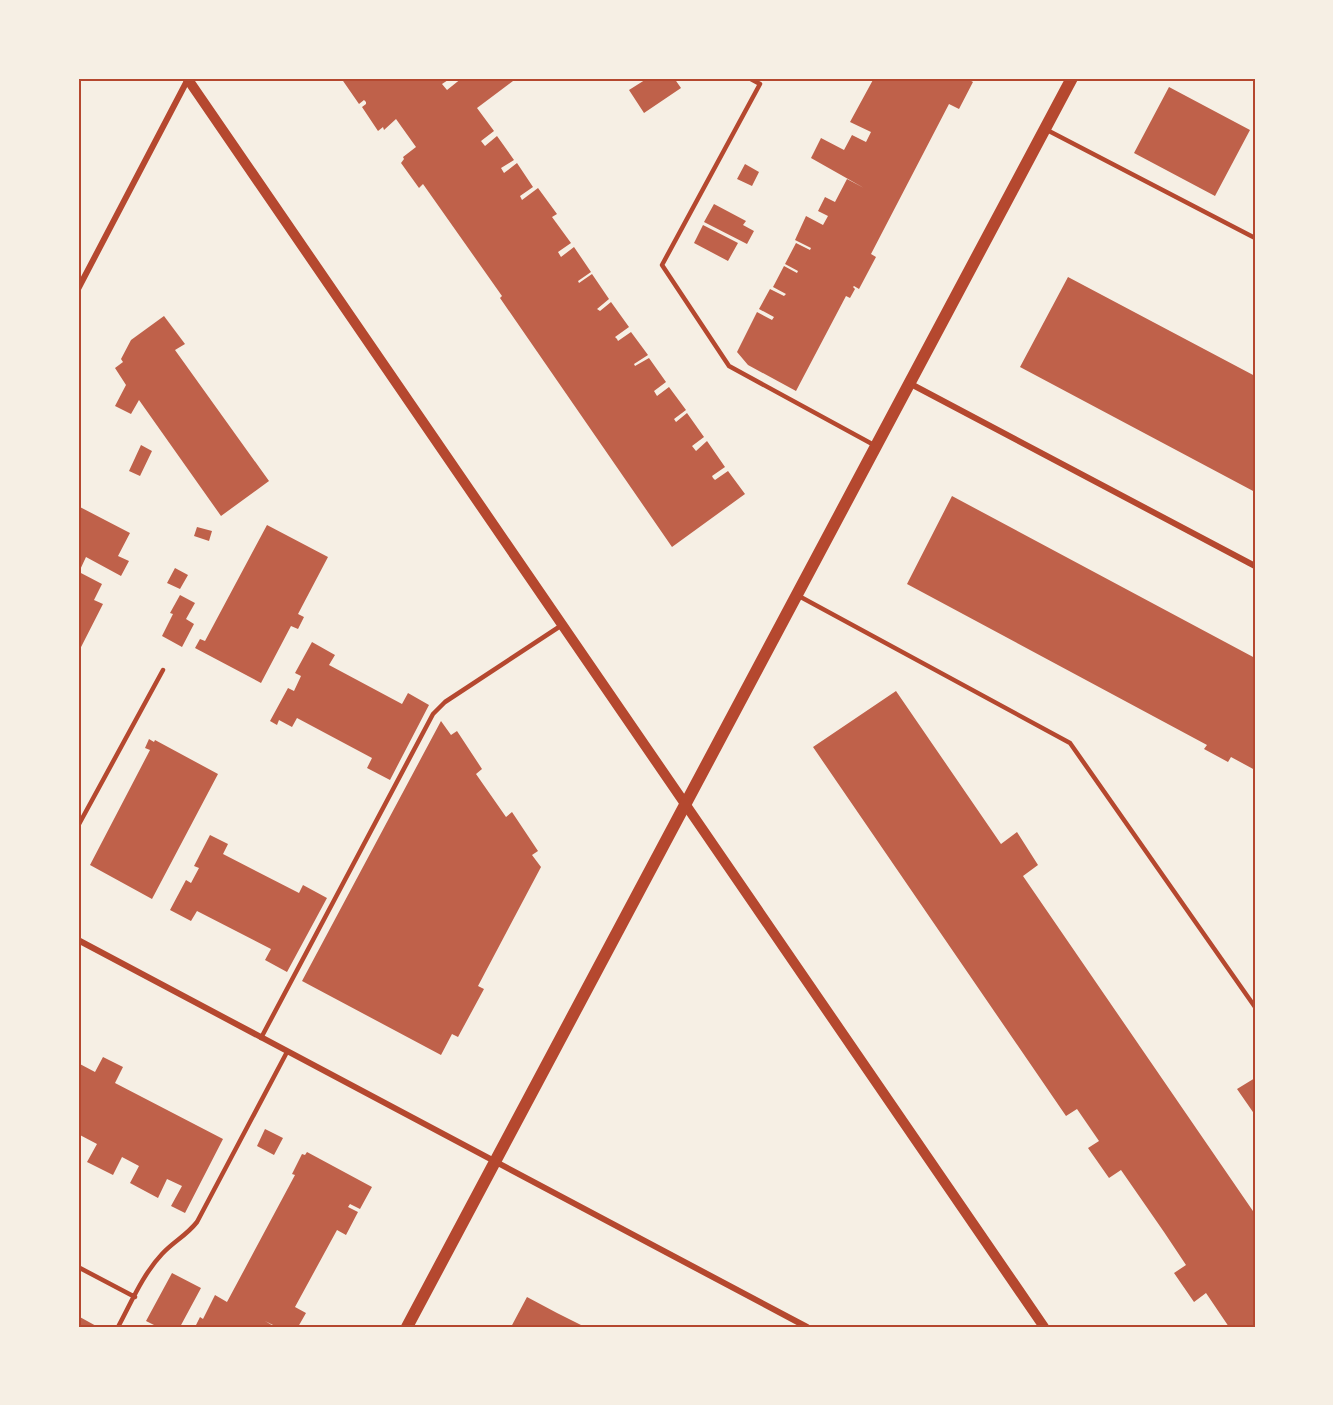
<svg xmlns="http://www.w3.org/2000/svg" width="1333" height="1405" font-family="Roboto,sans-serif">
  <rect width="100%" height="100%" fill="#f6efe4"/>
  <path fill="#bf614a" d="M 341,78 L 451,78 L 442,84 L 447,90 L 462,78 L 511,78 L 513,81 L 477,108 L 494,131 L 481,141 L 485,146 L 497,136 L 514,160 L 501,168 L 504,173 L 517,163 L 533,187 L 520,196 L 522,200 L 538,188 L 557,214 L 552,217 L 571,243 L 558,252 L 561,257 L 574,247 L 591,272 L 578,281 L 579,283 L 592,274 L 609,299 L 597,309 L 600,311 L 611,302 L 629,327 L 615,337 L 617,339 L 618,341 L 631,332 L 648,355 L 634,364 L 635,366 L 649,358 L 666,382 L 654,391 L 657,396 L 669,387 L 686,410 L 674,419 L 676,422 L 687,413 L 704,437 L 692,446 L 696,451 L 707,441 L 725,467 L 712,476 L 713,478 L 715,480 L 728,471 L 745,494 L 672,547 L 500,298 L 502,296 L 423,184 L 419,188 L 401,163 L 404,159 L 403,157 L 416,147 L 396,119 L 384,130 L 383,127 L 378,131 L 362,107 L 366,104 L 366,102 L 364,100 L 359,104 Z
    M 648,78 L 674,78 L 681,88 L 644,113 L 629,90 Z
    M 874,78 L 966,78 L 973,82 L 959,109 L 949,104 L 871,254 L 876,257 L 859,289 L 854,286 L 853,287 L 855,289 L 850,298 L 846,296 L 796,391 L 748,365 L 737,352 L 757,312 L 772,320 L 774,317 L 759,309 L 770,289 L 784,296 L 786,294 L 773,287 L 784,266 L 797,273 L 798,271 L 785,264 L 796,243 L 810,250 L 811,248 L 795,240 L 806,216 L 823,225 L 828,216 L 818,211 L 825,197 L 835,202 L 847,179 L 864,188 L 811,158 L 821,138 L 844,150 L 852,135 L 866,142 L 871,132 L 850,122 Z
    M 1169,87 L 1250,130 L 1215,196 L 1134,153 Z
    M 745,164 L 759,172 L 752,186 L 737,179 Z
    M 714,204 L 746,221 L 743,225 L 754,231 L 747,244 L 704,222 Z
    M 703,225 L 738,243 L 728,261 L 694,243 Z
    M 1068,277 L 1255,376 L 1255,492 L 1020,367 Z
    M 164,316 L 185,344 L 175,350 L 269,481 L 221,516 L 139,400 L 131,414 L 115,406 L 126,385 L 115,368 L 123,362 L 121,359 L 131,340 Z
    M 141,445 L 152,451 L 140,476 L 129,471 Z
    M 952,496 L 1255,658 L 1255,770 L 1231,757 L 1228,762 L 1204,749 L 1207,745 L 907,584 Z
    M 78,506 L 130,533 L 118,556 L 129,561 L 121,576 L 86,557 L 79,572 L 102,584 L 94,600 L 103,604 L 78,653 Z
    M 267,525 L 328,557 L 298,614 L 304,617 L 298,629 L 291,626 L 261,683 L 195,648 L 200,639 L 205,641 Z
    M 197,527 L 212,531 L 209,541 L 194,536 Z
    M 175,568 L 188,575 L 180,589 L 167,583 Z
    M 180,595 L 195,603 L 186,619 L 194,624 L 182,647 L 162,636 L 173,614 L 170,613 Z
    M 312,642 L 335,655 L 329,665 L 402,704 L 408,693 L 429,705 L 390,780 L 367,768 L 372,758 L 297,718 L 292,727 L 279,720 L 277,725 L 270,721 L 288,688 L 294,691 L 301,676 L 295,673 Z
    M 896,691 L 1001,844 L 1017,832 L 1038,865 L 1023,876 L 1255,1214 L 1255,1327 L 1229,1327 L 1206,1293 L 1194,1302 L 1174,1273 L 1186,1265 L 1164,1232 L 1121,1170 L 1109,1178 L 1088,1148 L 1099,1141 L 1077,1109 L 1066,1116 L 813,747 Z
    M 441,721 L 451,735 L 457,731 L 482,769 L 476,774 L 506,817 L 512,812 L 538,851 L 532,855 L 541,867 L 478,986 L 484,989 L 458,1037 L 452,1034 L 441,1055 L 302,981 Z
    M 149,739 L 154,742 L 155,740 L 218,774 L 152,899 L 90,865 L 150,750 L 145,748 Z
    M 210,835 L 228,844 L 223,854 L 299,893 L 303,885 L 327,898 L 287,972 L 265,960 L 271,949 L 197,911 L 191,921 L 170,910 L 186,880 L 191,883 L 199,868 L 194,866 Z
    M 103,1057 L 123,1067 L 115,1083 L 223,1139 L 185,1213 L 171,1206 L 182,1186 L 167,1179 L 158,1198 L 130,1183 L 139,1166 L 122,1157 L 113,1175 L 87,1162 L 97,1144 L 78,1134 L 78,1063 L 95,1072 Z
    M 1255,1078 L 1255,1115 L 1237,1089 Z
    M 265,1129 L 283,1138 L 274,1155 L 257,1146 Z
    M 307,1152 L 372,1187 L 360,1209 L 350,1204 L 348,1207 L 358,1212 L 346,1235 L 337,1230 L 295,1307 L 306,1313 L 298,1327 L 277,1327 L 265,1321 L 275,1327 L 195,1327 L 200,1317 L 203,1319 L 215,1295 L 227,1302 L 295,1175 L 292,1174 L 302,1154 L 305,1155 Z
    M 172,1273 L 201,1288 L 180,1327 L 158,1327 L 146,1321 Z
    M 527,1297 L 557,1313 L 585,1327 L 511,1327 Z
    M 78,1316 L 98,1327 L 78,1327 Z"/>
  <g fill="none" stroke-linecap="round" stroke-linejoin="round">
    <path stroke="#b5482f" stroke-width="4.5" d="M 749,78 L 760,84 L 662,265 L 729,366 L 874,445
      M 1047,130 L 1255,238
      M 797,595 L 1070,743 L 1255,1007
      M 78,826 L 163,670
      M 261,1038 L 433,714 L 445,702 L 562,625
      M 78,1267 L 135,1297
      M 118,1327 C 131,1303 143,1274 162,1254 C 174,1241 186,1236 197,1222 L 287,1052"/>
    <path stroke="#b5482f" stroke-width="6" d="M 78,289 L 188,79
      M 909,383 L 1255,566
      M 78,940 L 807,1327"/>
    <path stroke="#b5482f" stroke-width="10" d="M 187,78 L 1044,1327"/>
    <path stroke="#b5482f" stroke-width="12" d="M 407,1327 L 1072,78"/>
  </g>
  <rect width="1333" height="1405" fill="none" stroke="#f6efe4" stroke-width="159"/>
  <rect x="80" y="80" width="1174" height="1246" fill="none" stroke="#b5482f" stroke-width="2"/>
</svg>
